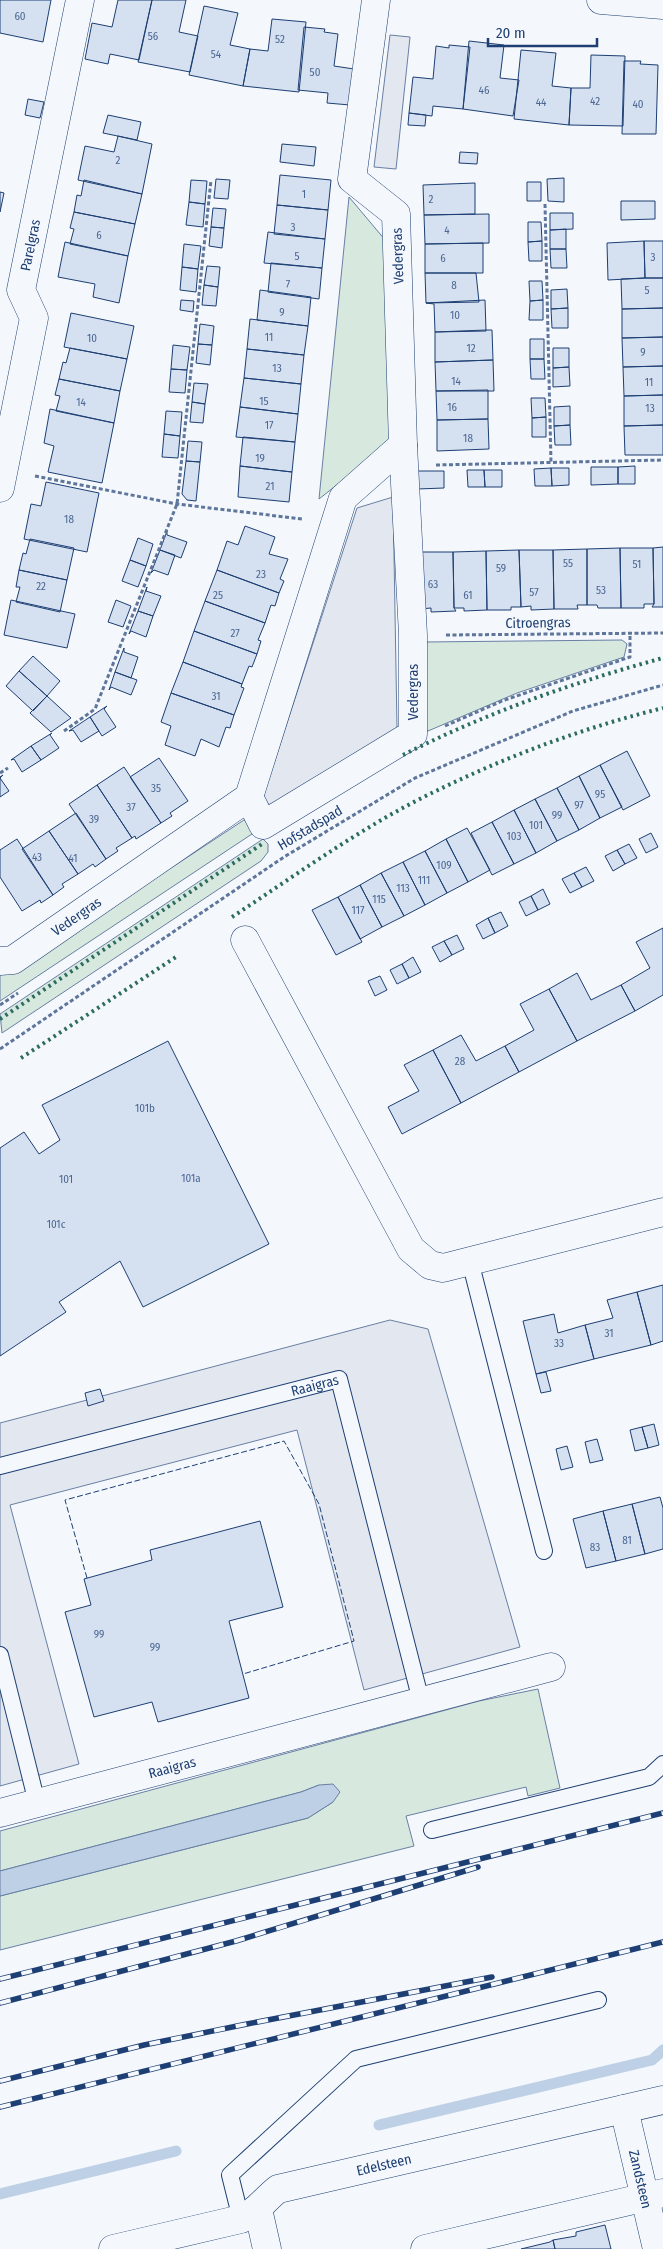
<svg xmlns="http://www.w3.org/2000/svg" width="663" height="2249" font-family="'Fira Sans Condensed',sans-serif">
  <rect width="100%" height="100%" fill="#f4f7fb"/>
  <path fill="#d7e8df" stroke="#687fa3" d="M 349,197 L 386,241 L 391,442 L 319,499 Z
    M 622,640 L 627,644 L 624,657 L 517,693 L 428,731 L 420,730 L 424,642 Z
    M 244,820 L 252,820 L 258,830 L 0,1001 L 0,973 L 11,973 Z
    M 263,839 L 268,844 L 268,852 L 261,861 L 2,1033 L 0,1014 Z
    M 538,1689 L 560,1788 L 528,1796 L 526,1787 L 406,1816 L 414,1846 L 0,1950 L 0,1896 L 308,1818 L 333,1802 L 319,1785 L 301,1792 L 0,1871 L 0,1831 L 479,1701 Z"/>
  <path fill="#e3e8f0" stroke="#687fa3" d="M 390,35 L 410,37 L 396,169 L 374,167 Z
    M 393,497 L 397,728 L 270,806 L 263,797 L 357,508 Z
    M 390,1320 L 428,1329 L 520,1647 L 364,1690 L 297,1430 L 10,1505 L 79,1764 L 0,1786 L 0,1423 Z"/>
  <path fill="#bed0e5" stroke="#687fa3" d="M 333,1784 L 340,1792 L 333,1802 L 308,1818 L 0,1896 L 0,1871 L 301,1792 L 319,1785 Z"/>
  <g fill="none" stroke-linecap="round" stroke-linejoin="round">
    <path stroke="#bed0e5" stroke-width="11" d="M 379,2125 L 652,2060 L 663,2050
      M 0,2194 L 176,2151"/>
  </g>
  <path fill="#d5e0f0" stroke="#1d3f73" d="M 0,0 L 51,0 L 43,42 L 0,33 Z
    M 118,0 L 152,0 L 139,60 L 110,54 L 108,64 L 85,59 L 92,23 L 112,27 Z
    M 152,0 L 186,0 L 179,32 L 198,36 L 190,72 L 138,62 Z
    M 204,6 L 238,13 L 230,45 L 250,49 L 243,86 L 189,75 Z
    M 272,19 L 306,22 L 299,92 L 243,86 L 250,49 L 268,51 Z
    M 304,27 L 325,29 L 324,32 L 338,34 L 334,66 L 354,69 L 350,105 L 327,103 L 328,93 L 298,90 Z
    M 469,41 L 504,45 L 500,78 L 519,80 L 513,116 L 463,109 Z
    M 449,45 L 470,47 L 463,109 L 433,106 L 432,116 L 409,113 L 413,77 L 433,79 L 436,46 L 449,48 Z
    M 521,50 L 556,53 L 552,86 L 571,88 L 569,125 L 514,119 Z
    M 591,55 L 625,56 L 623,126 L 569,125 L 571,88 L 590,88 Z
    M 624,61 L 641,61 L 640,64 L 658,65 L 656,134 L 622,134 Z
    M 28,99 L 44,102 L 40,118 L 25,115 Z
    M 409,113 L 426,115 L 425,126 L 408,125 Z
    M 108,115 L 141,122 L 137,140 L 103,133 Z
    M 118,136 L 152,144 L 142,194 L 78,180 L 85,146 L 114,152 Z
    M 282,144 L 316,147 L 314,166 L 280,162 Z
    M 460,152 L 478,153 L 477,164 L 459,163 Z
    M 280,175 L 331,180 L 328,210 L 277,205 Z
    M 564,178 L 564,202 L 548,201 L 547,179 Z
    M 216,179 L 230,180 L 228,199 L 214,198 Z
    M 84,180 L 142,194 L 135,224 L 74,212 L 77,195 L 81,196 Z
    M 191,180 L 207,181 L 205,204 L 189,202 Z
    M 527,182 L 541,182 L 541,201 L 527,201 Z
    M 475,183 L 475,214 L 424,215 L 423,185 Z
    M 0,192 L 4,193 L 0,212 Z
    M 621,201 L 655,201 L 655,219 L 621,220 Z
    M 189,202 L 205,204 L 203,227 L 186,225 Z
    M 277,205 L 328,210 L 325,239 L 274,234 Z
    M 213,208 L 226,209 L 224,228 L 211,227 Z
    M 74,212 L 135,224 L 128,256 L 70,244 L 74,229 L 70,228 Z
    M 550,213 L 573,213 L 573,229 L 550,230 Z
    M 489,214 L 489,243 L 425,244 L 424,215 Z
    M 528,222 L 541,222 L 542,241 L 528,242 Z
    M 211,227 L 224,228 L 222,248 L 209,246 Z
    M 566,229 L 566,249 L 550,249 L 550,230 Z
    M 268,232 L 325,239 L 322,268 L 264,263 Z
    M 542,241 L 542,261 L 529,261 L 528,242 Z
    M 644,241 L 645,278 L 608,280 L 607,243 Z
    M 644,241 L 663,241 L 663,278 L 645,278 Z
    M 65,242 L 128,256 L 119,303 L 93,297 L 95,284 L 58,277 Z
    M 483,243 L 483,273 L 425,273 L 425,244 Z
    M 184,244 L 201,246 L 198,269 L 182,267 Z
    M 550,249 L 566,249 L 567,268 L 551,268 Z
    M 271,263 L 322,268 L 319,299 L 268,292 Z
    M 207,266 L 220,267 L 218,287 L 204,285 Z
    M 182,267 L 198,269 L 196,292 L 180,290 Z
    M 425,273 L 476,273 L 479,302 L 426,303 Z
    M 645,278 L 663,278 L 663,308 L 622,309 L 621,279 Z
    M 529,281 L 542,281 L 543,300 L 530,301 Z
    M 204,285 L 218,287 L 216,306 L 202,305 Z
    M 567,289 L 568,308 L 551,309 L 551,290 Z
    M 260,290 L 311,297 L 308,326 L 257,320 Z
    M 181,300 L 194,301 L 193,312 L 180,310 Z
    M 485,300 L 486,331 L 435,332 L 434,304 L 426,303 Z
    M 543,300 L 543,320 L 529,320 L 530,301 Z
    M 568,308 L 568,328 L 552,328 L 551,309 Z
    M 663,308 L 663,337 L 622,338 L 622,309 Z
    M 71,313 L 134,326 L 127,359 L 64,347 Z
    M 250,319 L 308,326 L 304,355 L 247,349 Z
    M 200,324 L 214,326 L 212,345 L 198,344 Z
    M 486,330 L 492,330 L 493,360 L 435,362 L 435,332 Z
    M 663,337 L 663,366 L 623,367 L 622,338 Z
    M 530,339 L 544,339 L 544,359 L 530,359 Z
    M 198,344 L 212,345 L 210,365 L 196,363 Z
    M 173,345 L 190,347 L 187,370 L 171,369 Z
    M 70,348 L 127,359 L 120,391 L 59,379 L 63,362 L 66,363 Z
    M 553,348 L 569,348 L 569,367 L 553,368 Z
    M 247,349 L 304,355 L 301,384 L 244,378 Z
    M 530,359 L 544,359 L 545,379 L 531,379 Z
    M 493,360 L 494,391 L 436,391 L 435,362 Z
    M 663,366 L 663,395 L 624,396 L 623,367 Z
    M 569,367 L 570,386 L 553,387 L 553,368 Z
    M 171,369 L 187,370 L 185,393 L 169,392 Z
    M 244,378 L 301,384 L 298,414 L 240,407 Z
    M 59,379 L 120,391 L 114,423 L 56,411 L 60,396 L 55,395 Z
    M 194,383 L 208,384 L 205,404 L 192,402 Z
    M 488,390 L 488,419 L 437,420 L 436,391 Z
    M 663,395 L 663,425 L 624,426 L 624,396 Z
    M 531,398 L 545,398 L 546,417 L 532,418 Z
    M 192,402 L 205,404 L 203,423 L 190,422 Z
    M 570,406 L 570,425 L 554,426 L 554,407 Z
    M 240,407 L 298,414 L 295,442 L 236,437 Z
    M 50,409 L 114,423 L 102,483 L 48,472 L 54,446 L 44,443 Z
    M 166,411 L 182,412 L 180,436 L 164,434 Z
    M 546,417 L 546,437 L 532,437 L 532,418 Z
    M 488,419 L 489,449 L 437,451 L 437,420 Z
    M 570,425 L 571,445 L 555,445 L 554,426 Z
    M 663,425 L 663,455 L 625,455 L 624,426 Z
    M 164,434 L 180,436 L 178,458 L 162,457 Z
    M 243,437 L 295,442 L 292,472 L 240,466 Z
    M 188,441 L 202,442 L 200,462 L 186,461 Z
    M 186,461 L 200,462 L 196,501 L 187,500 L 182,494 Z
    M 240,466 L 292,472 L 289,502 L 238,497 Z
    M 635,466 L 635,484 L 618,484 L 618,467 Z
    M 591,467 L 618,467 L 618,484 L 591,485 Z
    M 551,468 L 569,468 L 569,485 L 552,486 Z
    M 551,468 L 552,486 L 535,486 L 534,469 Z
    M 467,470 L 484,470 L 485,487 L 468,487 Z
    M 484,470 L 502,470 L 502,487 L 485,487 Z
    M 417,471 L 444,471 L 444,488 L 417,489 Z
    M 46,482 L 99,493 L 87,552 L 24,539 L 31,504 L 41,506 Z
    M 245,526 L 275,537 L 269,554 L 288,559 L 280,579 L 284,581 L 279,593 L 217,570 L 227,541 L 238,545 Z
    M 167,531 L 167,535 L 187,542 L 181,558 L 160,550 Z
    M 138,538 L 153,544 L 146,566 L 130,560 Z
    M 30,539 L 74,548 L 67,580 L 19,570 L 23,553 L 26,554 Z
    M 663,547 L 663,607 L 652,607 L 654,604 L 653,548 Z
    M 620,548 L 621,608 L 598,608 L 597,605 L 587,605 L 587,549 Z
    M 620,548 L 653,548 L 654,604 L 644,604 L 644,608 L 621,608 Z
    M 587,549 L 587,605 L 577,605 L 578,609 L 554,609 L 553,550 Z
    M 160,550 L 175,555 L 168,575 L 154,570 L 151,573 Z
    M 519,550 L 521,607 L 511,607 L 511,610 L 487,610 L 486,551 Z
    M 519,550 L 553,550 L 554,609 L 531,610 L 531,606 L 521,607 Z
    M 486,551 L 487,610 L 464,611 L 464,608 L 454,608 L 453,552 Z
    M 418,552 L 453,552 L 454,608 L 456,611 L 431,612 L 431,608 L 419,609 Z
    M 130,560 L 146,566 L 138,587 L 122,581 Z
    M 19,570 L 67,580 L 60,612 L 16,602 L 20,587 L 16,587 Z
    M 217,570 L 279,593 L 275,606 L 271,605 L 265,623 L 205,601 Z
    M 147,587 L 146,591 L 161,596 L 153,616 L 138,611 Z
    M 11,600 L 75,614 L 67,648 L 4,635 Z
    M 116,600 L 131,606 L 123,627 L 108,622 Z
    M 205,601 L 265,623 L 258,640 L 261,641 L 257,654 L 194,631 Z
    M 138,611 L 153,616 L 146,637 L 131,631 L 129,634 Z
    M 194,631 L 257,654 L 252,667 L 249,666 L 242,684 L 183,662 Z
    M 124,648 L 124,652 L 138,657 L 131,678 L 115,672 Z
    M 33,656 L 60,681 L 47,696 L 19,671 Z
    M 183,662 L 242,684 L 241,687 L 244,688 L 234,715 L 171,693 Z
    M 19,671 L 47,696 L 33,711 L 6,686 Z
    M 115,672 L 137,680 L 131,695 L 111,687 L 109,690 Z
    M 171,693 L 234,715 L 230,728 L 226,727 L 219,747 L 201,739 L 195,756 L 165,745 L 171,726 L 161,722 Z
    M 47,696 L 71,718 L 51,732 L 30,713 Z
    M 107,706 L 104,709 L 116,727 L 102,736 L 90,717 Z
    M 90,717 L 99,731 L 81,742 L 73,730 L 69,731 Z
    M 52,733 L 50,735 L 59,748 L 41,760 L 31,746 Z
    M 31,746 L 41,760 L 22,772 L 14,759 L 11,760 Z
    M 627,751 L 650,796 L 623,810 L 600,765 Z
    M 159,758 L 188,801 L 170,813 L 172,816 L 161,823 L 130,777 Z
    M 600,765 L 622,807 L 600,818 L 579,776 Z
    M 124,767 L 161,823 L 136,839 L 135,836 L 132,838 L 97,785 Z
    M 3,775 L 0,778 L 9,791 L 0,797 L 0,777 Z
    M 579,776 L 600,818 L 579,830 L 557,788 Z
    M 97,785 L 132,838 L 116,848 L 118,851 L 106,859 L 69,804 Z
    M 557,788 L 579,830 L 557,841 L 535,799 Z
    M 535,799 L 557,841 L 536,853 L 514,810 Z
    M 514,810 L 536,853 L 514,864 L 492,822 Z
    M 76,813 L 106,859 L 95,867 L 93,864 L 78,874 L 49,831 Z
    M 492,822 L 514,864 L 492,875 L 471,833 Z
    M 467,828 L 490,870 L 468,882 L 446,839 Z
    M 49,831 L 78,874 L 62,884 L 64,887 L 53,895 L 22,849 Z
    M 651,833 L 658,847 L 646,853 L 639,839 Z
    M 17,839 L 53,895 L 41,903 L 40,900 L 22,911 L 0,877 L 0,850 Z
    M 446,839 L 468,882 L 447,893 L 425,851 Z
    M 629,844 L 637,858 L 625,864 L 617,850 Z
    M 617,850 L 625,864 L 613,871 L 605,856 Z
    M 425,851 L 447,893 L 425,905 L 403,862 Z
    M 403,862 L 425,905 L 404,916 L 381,873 Z
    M 586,867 L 594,881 L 582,887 L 574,873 Z
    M 381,873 L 404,916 L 382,927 L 360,885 Z
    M 574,873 L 582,887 L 570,893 L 562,879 Z
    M 360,885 L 382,927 L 360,939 L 338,897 Z
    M 543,889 L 550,904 L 538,910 L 531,896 Z
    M 531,896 L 538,910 L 526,916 L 519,902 Z
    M 338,897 L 362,942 L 336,955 L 312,910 Z
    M 501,912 L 508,926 L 495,933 L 488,918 Z
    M 488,918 L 495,933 L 483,939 L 476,925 Z
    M 663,928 L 663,995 L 635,1011 L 621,985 L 650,968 L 636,942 Z
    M 457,935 L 464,949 L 452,955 L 444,941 Z
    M 444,941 L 452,955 L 440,962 L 432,947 Z
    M 413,957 L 421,972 L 409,978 L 402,964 Z
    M 402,964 L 409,978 L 397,984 L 390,970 Z
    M 577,973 L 591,1000 L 621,985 L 635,1011 L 577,1041 L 549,989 Z
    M 380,976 L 387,990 L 375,996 L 368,981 Z
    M 549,989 L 577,1041 L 519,1072 L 505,1046 L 534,1030 L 520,1004 Z
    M 461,1035 L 476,1061 L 505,1046 L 519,1072 L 461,1103 L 433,1050 Z
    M 168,1041 L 269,1244 L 143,1307 L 120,1261 L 59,1302 L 66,1312 L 0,1356 L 0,1148 L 24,1132 L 39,1154 L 60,1140 L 42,1105 Z
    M 433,1050 L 461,1103 L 402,1134 L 388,1107 L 419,1091 L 404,1065 Z
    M 663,1285 L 663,1341 L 651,1345 L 637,1292 Z
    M 637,1292 L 651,1345 L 594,1359 L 585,1325 L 613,1318 L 607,1300 Z
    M 554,1314 L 558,1333 L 585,1325 L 594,1359 L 536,1374 L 523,1321 Z
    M 546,1372 L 551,1391 L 541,1393 L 536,1374 Z
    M 100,1389 L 104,1401 L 88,1406 L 85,1393 Z
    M 654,1424 L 659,1445 L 648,1448 L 642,1427 Z
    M 642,1427 L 648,1448 L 635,1451 L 630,1430 Z
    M 597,1439 L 603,1460 L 590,1463 L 585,1442 Z
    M 567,1446 L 573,1467 L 561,1470 L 556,1449 Z
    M 660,1497 L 663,1508 L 663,1549 L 645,1554 L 632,1504 Z
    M 632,1504 L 645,1554 L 616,1561 L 603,1511 Z
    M 603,1511 L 616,1561 L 586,1568 L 573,1519 Z
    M 260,1521 L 283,1607 L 229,1621 L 249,1698 L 158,1722 L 152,1702 L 94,1717 L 65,1612 L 91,1605 L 84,1579 L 152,1560 L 150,1550 Z
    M 605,2225 L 611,2249 L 555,2249 L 553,2240 L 576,2236 L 576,2232 Z
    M 553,2240 L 555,2249 L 521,2249 L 550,2242 Z"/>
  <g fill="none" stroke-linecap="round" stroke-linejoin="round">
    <defs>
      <g id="lane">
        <path d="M 470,1261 L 544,1551"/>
        <path id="s1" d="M 0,1466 L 339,1379 L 421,1701"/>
        <path d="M 0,1655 L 37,1803"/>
        <path d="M 432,1830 L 649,1777 L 663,1764"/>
        <path d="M 241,2219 L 230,2175 L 356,2059 L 598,2000"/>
      </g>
      <g id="street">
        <path d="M 601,0 L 663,5"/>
        <path id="s2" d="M 0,488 L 34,318 L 21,290 L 80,0"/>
        <path d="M 249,797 L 263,825 L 413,734 L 413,635 L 403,445"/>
        <path d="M 245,940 L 411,1249 L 430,1265 L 443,1268 L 663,1212"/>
        <path id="s3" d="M 0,961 L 13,960 L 249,797 L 343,498 L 403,445 L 396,214 L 352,179 L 376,0"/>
        <path id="s4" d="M 0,1813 L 551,1667"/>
        <path id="s5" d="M 624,2109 L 657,2249"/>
        <path d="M 258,2209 L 267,2249"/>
        <path id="s6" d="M 113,2249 L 241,2219 C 256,2213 265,2199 278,2189 L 663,2100"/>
        <path d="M 425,2249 L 663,2193"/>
      </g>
    </defs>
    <use href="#lane" stroke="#1d3f73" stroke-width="18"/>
    <use href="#street" stroke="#1d3f73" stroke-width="29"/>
    <path stroke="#5e769c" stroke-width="3" stroke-dasharray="4 2.5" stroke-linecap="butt" d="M 545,204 L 551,463
      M 436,465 L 663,460
      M 35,476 L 177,504 L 302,519
      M 446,635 L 663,633
      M 445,726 L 502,701 L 630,657 L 630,633
      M 64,731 L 95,709 L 177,504 L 211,180
      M 0,773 L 8,768
      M 0,1005 L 18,993
      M 0,1049 L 284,857 L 415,778 L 573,711 L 663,685"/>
    <use href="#lane" stroke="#f4f7fb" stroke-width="16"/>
    <use href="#street" stroke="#f4f7fb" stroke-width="28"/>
    <defs>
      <path id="rail" d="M 0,1979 L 663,1813
        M 0,2003 L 236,1941 L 478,1867
        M 0,2081 L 144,2045 L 247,2024 L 492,1977
        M 0,2107 L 663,1942"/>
    </defs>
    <use href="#rail" stroke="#1d3f73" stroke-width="5.5"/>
    <use href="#rail" stroke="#f4f7fb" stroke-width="4" stroke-dasharray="11" stroke-linecap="butt"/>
    <path stroke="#2c6c60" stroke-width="4" stroke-dasharray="2.5 4" stroke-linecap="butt" d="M 403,755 C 486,713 574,682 663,658
      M 232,917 C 299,873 366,824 438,790 C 510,755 586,727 663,708
      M 0,1019 L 262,844
      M 21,1058 L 176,957"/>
    <path stroke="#1d3f73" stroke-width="1" stroke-dasharray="6 2.5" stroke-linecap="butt" d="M 87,1578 L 65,1500 L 284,1441 L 319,1504 L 354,1641 L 243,1674"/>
  </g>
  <g text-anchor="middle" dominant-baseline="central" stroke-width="4" stroke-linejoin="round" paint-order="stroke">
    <g font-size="11" fill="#4b6792">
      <text x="20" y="16">60</text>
      <text x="153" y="36">56</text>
      <text x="280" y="39">52</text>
      <text x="216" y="54">54</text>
      <text x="315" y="72">50</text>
      <text x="484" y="90">46</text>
      <text x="595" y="101">42</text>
      <text x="541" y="102">44</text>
      <text x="638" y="104">40</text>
      <text x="118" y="160">2</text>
      <text x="304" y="194">1</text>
      <text x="431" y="199">2</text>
      <text x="293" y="227">3</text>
      <text x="447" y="230">4</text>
      <text x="99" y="235">6</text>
      <text x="297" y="256">5</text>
      <text x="653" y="257">3</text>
      <text x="443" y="258">6</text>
      <text x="288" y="284">7</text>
      <text x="454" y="285">8</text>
      <text x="647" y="290">5</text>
      <text x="282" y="312">9</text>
      <text x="455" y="315">10</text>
      <text x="269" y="337">11</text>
      <text x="92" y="338">10</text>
      <text x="471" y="348">12</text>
      <text x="643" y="352">9</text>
      <text x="277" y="368">13</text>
      <text x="456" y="381">14</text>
      <text x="649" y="382">11</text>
      <text x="264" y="401">15</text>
      <text x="81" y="402">14</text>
      <text x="452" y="407">16</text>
      <text x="650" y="408">13</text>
      <text x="269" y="425">17</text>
      <text x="468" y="438">18</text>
      <text x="260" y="458">19</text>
      <text x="270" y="486">21</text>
      <text x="69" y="519">18</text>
      <text x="568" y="563">55</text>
      <text x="637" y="564">51</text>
      <text x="501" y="568">59</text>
      <text x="261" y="574">23</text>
      <text x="433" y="584">63</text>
      <text x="41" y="586">22</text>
      <text x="601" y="590">53</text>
      <text x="534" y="592">57</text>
      <text x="218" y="595">25</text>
      <text x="468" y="595">61</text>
      <text x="235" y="633">27</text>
      <text x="216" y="696">31</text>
      <text x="156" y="788">35</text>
      <text x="600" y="794">95</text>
      <text x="579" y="805">97</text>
      <text x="131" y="807">37</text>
      <text x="557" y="815">99</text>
      <text x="94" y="819">39</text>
      <text x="536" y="825">101</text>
      <text x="514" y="836">103</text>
      <text x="37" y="857">43</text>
      <text x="73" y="858">41</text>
      <text x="444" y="865">109</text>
      <text x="424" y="880">111</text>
      <text x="403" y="888">113</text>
      <text x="379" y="899">115</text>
      <text x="358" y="910">117</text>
      <text x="460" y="1061">28</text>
      <text x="145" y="1108">101b</text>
      <text x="191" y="1178">101a</text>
      <text x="66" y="1179">101</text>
      <text x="56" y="1224">101c</text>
      <text x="609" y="1333">31</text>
      <text x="559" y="1343">33</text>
      <text x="627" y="1540">81</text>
      <text x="595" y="1547">83</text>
      <text x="99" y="1634">99</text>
      <text x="155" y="1647">99</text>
    </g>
    <g font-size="14" fill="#1d3f73" stroke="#f4f7fb">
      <text stroke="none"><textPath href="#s2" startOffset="250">Parelgras</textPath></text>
      <text transform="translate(398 256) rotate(-92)">Vedergras</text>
      <text transform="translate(538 623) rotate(-1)">Citroengras</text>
      <text transform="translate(413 692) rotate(-90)">Vedergras</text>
      <text transform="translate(310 828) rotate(-31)">Hofstadspad</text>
      <text stroke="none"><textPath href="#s3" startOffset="90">Vedergras</textPath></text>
      <text stroke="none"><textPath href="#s1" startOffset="325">Raaigras</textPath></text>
      <text stroke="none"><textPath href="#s4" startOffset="178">Raaigras</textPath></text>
      <text stroke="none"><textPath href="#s6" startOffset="288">Edelsteen</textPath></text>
      <text stroke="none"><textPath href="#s5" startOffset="72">Zandsteen</textPath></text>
    </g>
  </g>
  <path d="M488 38v8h109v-8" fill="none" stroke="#1d3f73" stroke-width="2.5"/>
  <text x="496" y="38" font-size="15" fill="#1d3f73" stroke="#f4f7fb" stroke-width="4" paint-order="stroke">20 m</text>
</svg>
